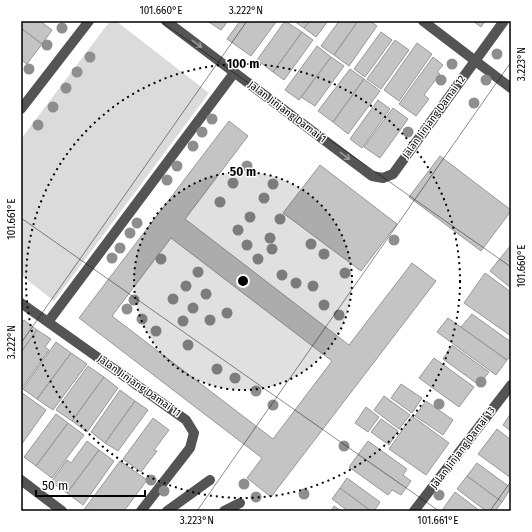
<svg xmlns="http://www.w3.org/2000/svg" width="532" height="532" font-family="'Fira Sans',sans-serif">
  <rect width="100%" height="100%" fill="#fff"/>
  <path fill="#dbdbdb" d="M 110,21 L 116,21 L 209,93 L 54,301 L 21,275 L 21,139 Z"/>
  <path fill="#c4c4c4" stroke="#989898" fill-rule="evenodd" d="M 21,21 L 40,21 L 52,30 L 42,44 L 21,28 Z
    M 210,21 L 228,21 L 221,30 L 209,22 Z
    M 240,21 L 276,22 L 251,56 L 227,39 Z
    M 285,21 L 302,32 L 273,72 L 257,60 Z
    M 294,21 L 310,21 L 304,28 Z
    M 310,21 L 328,21 L 316,37 L 304,28 Z
    M 339,21 L 358,21 L 334,55 L 321,46 Z
    M 358,21 L 370,21 L 377,26 L 349,66 L 334,55 Z
    M 473,21 L 485,21 L 481,27 Z
    M 21,28 L 42,44 L 27,64 L 21,60 Z
    M 302,32 L 313,40 L 284,80 L 273,72 Z
    M 381,32 L 392,40 L 365,77 L 354,69 Z
    M 395,40 L 409,50 L 381,89 L 367,79 Z
    M 417,43 L 432,54 L 399,101 L 384,90 Z
    M 317,46 L 331,57 L 299,100 L 285,90 Z
    M 331,57 L 344,66 L 315,106 L 301,97 Z
    M 433,57 L 443,65 L 437,72 L 440,74 L 424,95 L 429,99 L 416,116 L 399,104 Z
    M 350,69 L 364,79 L 333,122 L 318,111 Z
    M 364,79 L 380,91 L 348,134 L 333,122 Z
    M 378,100 L 390,109 L 362,148 L 350,139 Z
    M 393,108 L 408,119 L 380,158 L 364,147 Z
    M 229,121 L 248,136 L 185,219 L 349,345 L 412,263 L 436,281 L 271,497 L 247,478 L 262,458 L 79,318 ZM 171,238 L 332,361 L 273,439 L 112,316 Z
    M 440,156 L 511,210 L 511,211 L 481,251 L 409,197 Z
    M 320,165 L 397,224 L 361,271 L 283,213 Z
    M 511,245 L 511,288 L 490,271 Z
    M 485,273 L 511,292 L 511,336 L 464,303 Z
    M 472,314 L 511,342 L 511,355 L 507,360 L 461,327 Z
    M 448,318 L 507,360 L 496,375 L 437,332 Z
    M 24,320 L 37,330 L 21,352 L 21,323 Z
    M 37,330 L 51,339 L 45,347 L 49,350 L 22,388 L 21,387 L 21,352 Z
    M 56,342 L 71,353 L 37,399 L 23,389 Z
    M 452,345 L 489,372 L 479,385 L 443,359 Z
    M 71,353 L 87,364 L 53,410 L 37,399 Z
    M 434,358 L 474,387 L 459,407 L 419,378 Z
    M 88,366 L 104,377 L 72,421 L 56,410 Z
    M 104,377 L 118,388 L 87,432 L 72,421 Z
    M 401,384 L 422,398 L 412,413 L 391,398 Z
    M 120,390 L 135,401 L 105,443 L 91,432 Z
    M 21,392 L 46,410 L 21,445 Z
    M 384,396 L 410,415 L 399,429 L 374,410 Z
    M 135,401 L 148,410 L 118,451 L 105,443 Z
    M 426,401 L 453,420 L 443,435 L 415,416 Z
    M 366,407 L 379,417 L 368,432 L 355,423 Z
    M 511,413 L 511,431 L 503,425 Z
    M 56,414 L 68,423 L 36,466 L 24,457 Z
    M 412,416 L 449,443 L 426,475 L 389,449 Z
    M 153,418 L 169,430 L 154,450 L 157,451 L 141,472 L 123,459 Z
    M 381,419 L 398,431 L 389,445 L 371,432 Z
    M 68,423 L 84,435 L 52,478 L 36,466 Z
    M 497,429 L 511,440 L 511,478 L 478,454 Z
    M 87,441 L 99,450 L 67,493 L 51,482 L 67,460 L 71,463 Z
    M 368,441 L 407,469 L 403,475 L 411,481 L 401,495 L 392,490 L 388,495 L 349,467 Z
    M 99,450 L 114,461 L 83,505 L 67,493 Z
    M 120,461 L 147,480 L 124,511 L 83,511 Z
    M 477,463 L 511,488 L 502,502 L 467,476 Z
    M 467,476 L 502,502 L 495,511 L 486,511 L 457,489 Z
    M 347,478 L 380,502 L 374,511 L 371,511 L 340,488 Z
    M 340,488 L 371,511 L 348,511 L 332,499 Z
    M 455,492 L 480,511 L 446,511 L 443,509 Z
    M 334,506 L 341,511 L 331,511 Z"/>
  <g fill="none" stroke-linecap="round" stroke-linejoin="round">
    <path stroke="#545454" stroke-width="10" d="M 166,21 L 372,176 L 383,178 L 393,174 L 504,21
      M 423,21 L 511,88
      M 21,109 L 89,21
      M 21,303 L 186,420 L 194,433 L 190,448 L 141,511
      M 48,322 L 234,73
      M 21,480 L 62,511
      M 167,511 L 210,480
      M 224,511 L 240,503
      M 414,511 L 511,385"/>
  </g>
  <g fill="#8e8e8e">
    <circle cx="62" cy="28" r="5.5"/>
    <circle cx="47" cy="45" r="5.5"/>
    <circle cx="497" cy="54" r="5.5"/>
    <circle cx="90" cy="57" r="5.5"/>
    <circle cx="452" cy="64" r="5.5"/>
    <circle cx="29" cy="69" r="5.5"/>
    <circle cx="77" cy="72" r="5.5"/>
    <circle cx="441" cy="80" r="5.5"/>
    <circle cx="486" cy="80" r="5.5"/>
    <circle cx="66" cy="88" r="5.5"/>
    <circle cx="474" cy="103" r="5.5"/>
    <circle cx="53" cy="107" r="5.5"/>
    <circle cx="212" cy="119" r="5.5"/>
    <circle cx="38" cy="125" r="5.5"/>
    <circle cx="202" cy="132" r="5.5"/>
    <circle cx="408" cy="132" r="5.5"/>
    <circle cx="193" cy="146" r="5.5"/>
    <circle cx="177" cy="166" r="5.5"/>
    <circle cx="247" cy="166" r="5.5"/>
    <circle cx="167" cy="180" r="5.5"/>
    <circle cx="233" cy="183" r="5.5"/>
    <circle cx="273" cy="184" r="5.5"/>
    <circle cx="264" cy="198" r="5.5"/>
    <circle cx="220" cy="202" r="5.5"/>
    <circle cx="250" cy="217" r="5.5"/>
    <circle cx="280" cy="219" r="5.5"/>
    <circle cx="137" cy="223" r="5.5"/>
    <circle cx="238" cy="230" r="5.5"/>
    <circle cx="130" cy="233" r="5.5"/>
    <circle cx="270" cy="238" r="5.5"/>
    <circle cx="394" cy="240" r="5.5"/>
    <circle cx="311" cy="244" r="5.5"/>
    <circle cx="247" cy="245" r="5.5"/>
    <circle cx="120" cy="248" r="5.5"/>
    <circle cx="272" cy="249" r="5.5"/>
    <circle cx="324" cy="254" r="5.5"/>
    <circle cx="112" cy="258" r="5.5"/>
    <circle cx="161" cy="259" r="5.5"/>
    <circle cx="258" cy="259" r="5.5"/>
    <circle cx="198" cy="272" r="5.5"/>
    <circle cx="345" cy="273" r="5.5"/>
    <circle cx="282" cy="275" r="5.5"/>
    <circle cx="296" cy="283" r="5.5"/>
    <circle cx="186" cy="286" r="5.5"/>
    <circle cx="313" cy="286" r="5.5"/>
    <circle cx="206" cy="294" r="5.5"/>
    <circle cx="173" cy="299" r="5.5"/>
    <circle cx="134" cy="300" r="5.5"/>
    <circle cx="324" cy="305" r="5.5"/>
    <circle cx="193" cy="308" r="5.5"/>
    <circle cx="127" cy="309" r="5.5"/>
    <circle cx="227" cy="313" r="5.5"/>
    <circle cx="339" cy="315" r="5.5"/>
    <circle cx="142" cy="319" r="5.5"/>
    <circle cx="210" cy="320" r="5.5"/>
    <circle cx="183" cy="321" r="5.5"/>
    <circle cx="156" cy="331" r="5.5"/>
    <circle cx="188" cy="345" r="5.5"/>
    <circle cx="217" cy="369" r="5.5"/>
    <circle cx="235" cy="378" r="5.5"/>
    <circle cx="481" cy="382" r="5.5"/>
    <circle cx="256" cy="391" r="5.5"/>
    <circle cx="439" cy="404" r="5.5"/>
    <circle cx="273" cy="405" r="5.5"/>
    <circle cx="344" cy="446" r="5.5"/>
    <circle cx="151" cy="480" r="5.5"/>
    <circle cx="244" cy="484" r="5.5"/>
    <circle cx="164" cy="491" r="5.5"/>
    <circle cx="304" cy="494" r="5.5"/>
    <circle cx="439" cy="495" r="5.5"/>
    <circle cx="256" cy="497" r="5.5"/>
  </g>
  <defs><path id="oneway-shaft" d="M-6 0H5M1.5-3L5.5 0L1.5 3" fill="none" stroke-width="1.6" stroke-linecap="round" stroke-linejoin="round"/></defs>
  <g stroke="#989898">
    <use href="#oneway-shaft" transform="translate(197 44) rotate(37)"/>
    <use href="#oneway-shaft" transform="translate(345 156) rotate(37)"/>
  </g>
  <path fill="none" stroke="#000" stroke-width="1" stroke-opacity="0.45" d="M 160,21 L 511,267M 21,218 L 439,511M 21,343 L 247,21M 197,511 L 511,62M 490,511 L 511,481"/>
  <circle cx="243" cy="281" r="109" fill="#000" fill-opacity=".12"/>
  <g fill="none" stroke="#000" stroke-width="2" stroke-dasharray="2 4">
    <circle cx="243" cy="281" r="109"/>
    <circle cx="243" cy="281" r="217"/>
  </g>
  <g text-anchor="middle" dominant-baseline="central" stroke-width="3" stroke-linejoin="round" paint-order="stroke">
    <g font-size="10" fill="#000" stroke="#fff">
      <text transform="translate(287 112) rotate(37)">Jalan Jinjang Damai 1</text>
      <text transform="translate(434 117) rotate(-54)">Jalan Jinjang Damai 12</text>
      <text transform="translate(139 386) rotate(35)">Jalan Jinjang Damai 11</text>
      <text transform="translate(463 448) rotate(-53)">Jalan Jinjang Damai 13</text>
    </g>
  </g>
  <circle cx="243" cy="281" r="6" fill="#000" stroke="#fff" stroke-width="2"/>
  <g font-size="12" text-anchor="middle" font-weight="bold" fill="#000" stroke="#fff" stroke-width="3" stroke-linejoin="round" paint-order="stroke">
    <text x="243" y="68">100 m</text>
    <text x="243" y="176">50 m</text>
  </g>
  <rect width="532" height="532" fill="none" stroke="#ffffff" stroke-width="44"/>
  <path d="M36 490v6h109v-6" fill="none" stroke="#000000" stroke-width="2"/>
  <text x="42" y="490" font-size="12" fill="#000000" stroke="#ffffff" stroke-width="3" paint-order="stroke">50 m</text>
  <rect x="22" y="22" width="488" height="488" fill="none" stroke="#000" stroke-width="1.5"/>
  <g font-size="10" text-anchor="middle" fill="#000">
    <text x="161" y="14">101.660°E</text>
    <text x="246" y="14">3.222°N</text>
    <text transform="translate(521 64) rotate(-90)" y="4">3.223°N</text>
    <text transform="translate(11 219) rotate(-90)" y="4">101.661°E</text>
    <text transform="translate(521 266) rotate(-90)" y="4">101.660°E</text>
    <text transform="translate(11 342) rotate(-90)" y="4">3.222°N</text>
    <text x="197" y="524">3.223°N</text>
    <text x="438" y="524">101.661°E</text>
  </g>
</svg>
